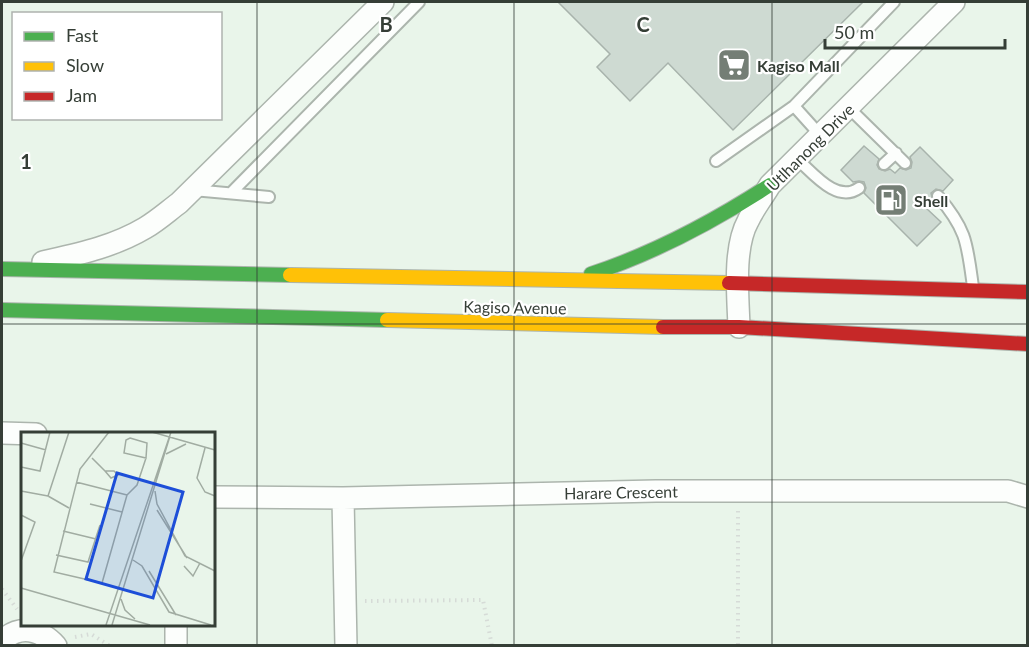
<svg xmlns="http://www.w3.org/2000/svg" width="1029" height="647" font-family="Lato,sans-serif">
  <rect width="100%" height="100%" fill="#e9f5ea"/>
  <path fill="#cedad2" stroke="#a8b3ac" stroke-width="1.5" d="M 558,2 L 863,2 L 733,130 L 668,63 L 630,101 L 597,67 L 610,54 Z
    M 864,146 L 879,159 L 877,165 L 879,169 L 885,171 L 890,169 L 895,173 L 900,168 L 906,170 L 911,168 L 912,162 L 910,157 L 920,147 L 953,180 L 943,191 L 936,189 L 931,193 L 933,201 L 926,208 L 941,222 L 917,246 L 864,193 L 866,188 L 864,182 L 859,181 L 853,182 L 841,170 Z"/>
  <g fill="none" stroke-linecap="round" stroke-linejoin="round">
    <defs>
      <path id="lane" d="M 794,106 L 894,2
        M 849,108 L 905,163
        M 797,159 C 813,173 837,204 859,188
        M 716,161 L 794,106 L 821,136
        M 884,164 L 896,153
        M 193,190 L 269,197
        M 231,193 L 419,2
        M 938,196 C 967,230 967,243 973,287"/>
      <path id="street" d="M 43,262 C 78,254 113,247 145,228 C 157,221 167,212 179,203 L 383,2
        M 739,327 C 738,296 733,248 748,221 C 754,208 763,197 770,185 L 954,2
        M 2,433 L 36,434
        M 213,497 L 343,498 L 656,491 L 1008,491 L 1028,497
        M 343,498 L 346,646
        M 176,624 L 176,646
        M 2,641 C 19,624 41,629 56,646"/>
      <path id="fast" d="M 2,269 L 290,275
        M 591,274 C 655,253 713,222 770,185
        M 2,310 L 387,320"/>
      <path id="slow" d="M 290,275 L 729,283
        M 387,320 L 663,327"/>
      <path id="jam" d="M 729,283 L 1028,292
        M 663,327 L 739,327 L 1028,344"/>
    </defs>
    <use href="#lane" stroke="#acb5ad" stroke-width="14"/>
    <use href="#street" stroke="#acb5ad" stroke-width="24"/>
    <use href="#fast" stroke="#acb5ad" stroke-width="16"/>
    <use href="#slow" stroke="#acb5ad" stroke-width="16"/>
    <use href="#jam" stroke="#acb5ad" stroke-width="16"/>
    <path stroke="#d6dbd7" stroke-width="4" stroke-dasharray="1.5 4.5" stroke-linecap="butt" d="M 738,511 L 738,646
      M 2,589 L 17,609
      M 365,601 L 483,600 L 492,646
      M 75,637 L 91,634 L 110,646"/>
    <use href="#lane" stroke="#fcfefc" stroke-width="10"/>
    <use href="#street" stroke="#fcfefc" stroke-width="21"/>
    <use href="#fast" stroke="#4caf50" stroke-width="14"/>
    <use href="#slow" stroke="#ffc107" stroke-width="14"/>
    <use href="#jam" stroke="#c62828" stroke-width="14"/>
  </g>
  <path fill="none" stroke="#353e36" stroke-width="1.5" stroke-opacity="0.55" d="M 257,2 L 257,646M 514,2 L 514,646M 772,2 L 772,646M 2,324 L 1028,324"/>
  <defs>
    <symbol id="supermarket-square" viewBox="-11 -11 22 22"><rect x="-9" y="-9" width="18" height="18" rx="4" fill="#747e75" stroke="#fff"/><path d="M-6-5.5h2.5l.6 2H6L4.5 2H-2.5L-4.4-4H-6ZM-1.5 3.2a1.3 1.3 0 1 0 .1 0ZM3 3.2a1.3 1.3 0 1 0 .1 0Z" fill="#fff"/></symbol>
    <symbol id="fuel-square" viewBox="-11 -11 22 22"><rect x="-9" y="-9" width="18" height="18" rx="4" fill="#747e75" stroke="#fff"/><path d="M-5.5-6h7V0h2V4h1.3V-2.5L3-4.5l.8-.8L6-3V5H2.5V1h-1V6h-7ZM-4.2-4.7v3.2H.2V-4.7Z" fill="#fff"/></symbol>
  </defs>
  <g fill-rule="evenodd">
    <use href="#supermarket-square" x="715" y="46" width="38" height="38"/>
    <use href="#fuel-square" x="872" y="181" width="38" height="38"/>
  </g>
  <g text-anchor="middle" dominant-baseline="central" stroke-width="4.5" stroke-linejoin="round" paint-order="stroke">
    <g font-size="16" font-weight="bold" fill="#353e36" stroke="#fff" text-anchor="start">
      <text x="757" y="65">Kagiso Mall</text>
      <text x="914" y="200">Shell</text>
    </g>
    <g font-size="16" fill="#353e36" stroke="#fff">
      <text transform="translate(810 147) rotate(-45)">Utlhanong Drive</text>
      <text transform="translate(515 307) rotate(1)">Kagiso Avenue</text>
      <text transform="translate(621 492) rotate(-1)">Harare Crescent</text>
    </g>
  </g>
  <g transform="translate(21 432)">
    <rect width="194" height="194" fill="#e9f5ea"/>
    <path fill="none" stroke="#a1aca2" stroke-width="1.5" d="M 88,0 L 59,37 L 33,140 L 81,151 L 106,63M 131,0 L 194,18M 109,6 L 126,11 L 125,26 L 103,21 L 105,8 ZM 0,11 L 25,18M 184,16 L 176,46 L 184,60 L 194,64M 145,22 L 165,12M 71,26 L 84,39 L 90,46 L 97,43 L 93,39 L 84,39M 0,35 L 19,39 L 29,0M 55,50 L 106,63M 0,59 L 27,64M 134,59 L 136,72 L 164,124 L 194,139M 106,63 L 116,53 L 125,26M 27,64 L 48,0M 27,64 L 48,76M 69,72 L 101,80M 136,78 L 166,126M 0,83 L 14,90 L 0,129M 42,99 L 75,107M 35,123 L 67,130 L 79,93M 112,128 L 121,134 L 148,180 L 190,193M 163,134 L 172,144 L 179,131M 128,139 L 155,183M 0,156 L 129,193M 100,167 L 104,178 L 114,187M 85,193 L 150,0M 91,193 L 149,4"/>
    <path fill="#1d4ed8" fill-opacity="0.15" stroke="#1d4ed8" stroke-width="3" d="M 96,41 L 162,60 L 132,166 L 65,147 Z"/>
    <rect width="194" height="194" fill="none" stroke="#353e36" stroke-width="3"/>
  </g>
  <g font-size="20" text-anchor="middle" font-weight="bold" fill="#353e36" stroke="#fff" stroke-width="4.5" stroke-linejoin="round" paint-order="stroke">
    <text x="386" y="32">B</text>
    <text x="643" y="32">C</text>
    <text x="26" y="169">1</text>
  </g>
  <rect width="1029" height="647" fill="none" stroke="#353e36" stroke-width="6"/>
  <rect x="12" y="12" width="210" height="108" fill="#ffffff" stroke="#aeb2af" stroke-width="1.5"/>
  <rect x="24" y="32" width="30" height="9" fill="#4caf50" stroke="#aeb2af" stroke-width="1.5"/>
  <text x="66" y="42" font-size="18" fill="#353e36">Fast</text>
  <rect x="24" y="62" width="30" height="9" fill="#ffc107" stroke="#aeb2af" stroke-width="1.5"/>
  <text x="66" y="72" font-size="18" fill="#353e36">Slow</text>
  <rect x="24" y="92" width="30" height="9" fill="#c62828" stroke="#aeb2af" stroke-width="1.5"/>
  <text x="66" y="102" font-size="18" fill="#353e36">Jam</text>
  <path d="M825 39v9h180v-9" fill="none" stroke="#353e36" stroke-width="3"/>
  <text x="834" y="39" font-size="18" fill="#353e36" stroke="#ffffff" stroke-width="4.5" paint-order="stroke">50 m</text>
</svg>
